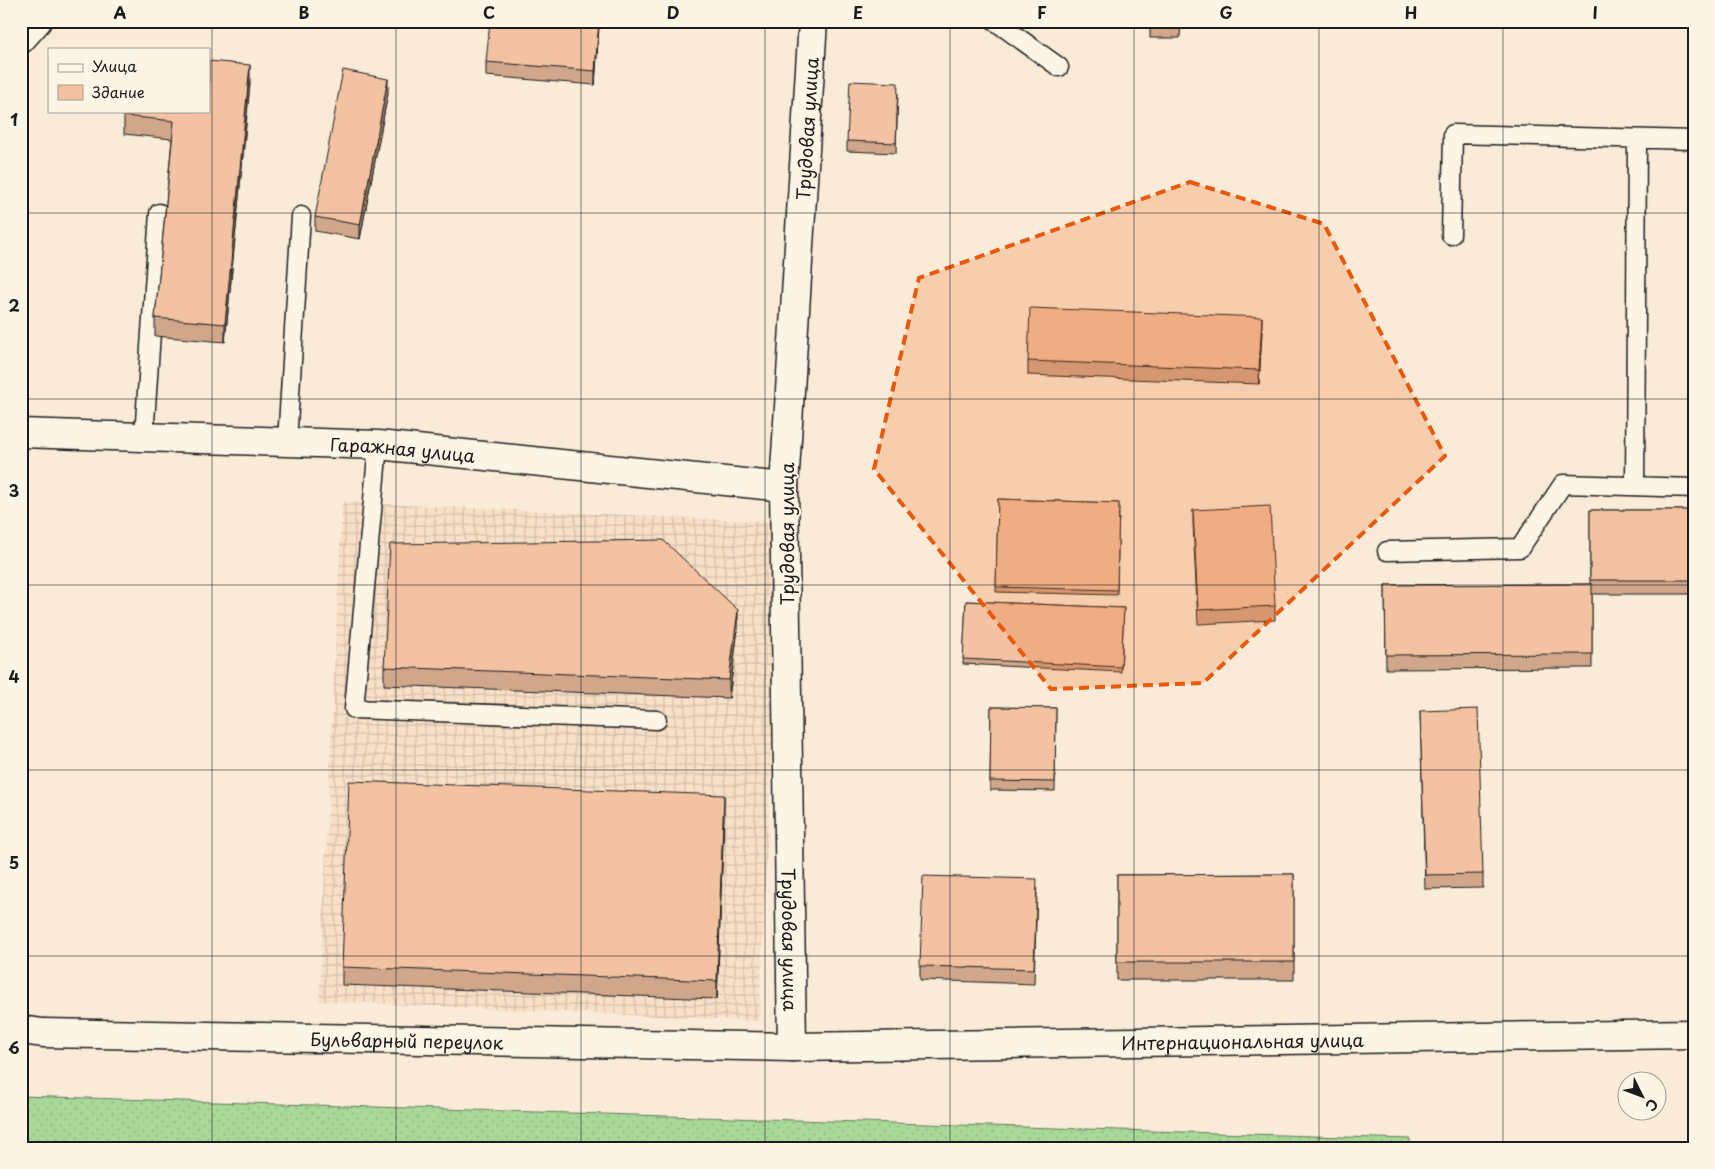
<svg xmlns="http://www.w3.org/2000/svg" width="1715" height="1169" font-family="'Playpen Sans',sans-serif">
  <defs>
    <pattern id="industrial-grid" width="8" height="8" patternUnits="userSpaceOnUse" patternTransform="scale(1.25)"><rect width="8" height="8" fill="#f8dfc8"/><path d="M0 4h8M4 0v8" fill="none" stroke="#d4bfab"/></pattern>
    <pattern id="grass-dots" width="8" height="8" patternUnits="userSpaceOnUse" patternTransform="scale(1.25)"><rect width="8" height="8" fill="#a8d999"/><path d="M2 2h.1M6 6h.1" fill="none" stroke="#90ba83" stroke-width="1.8" stroke-linecap="round"/></pattern>
  </defs>
  <rect width="100%" height="100%" fill="#faebd8"/>
  <filter id="ink" filterUnits="userSpaceOnUse"><feTurbulence type="fractalNoise" baseFrequency=".02" numOctaves="2"/><feDisplacementMap in="SourceGraphic" scale="10" xChannelSelector="R" yChannelSelector="G"/><feConvolveMatrix kernelMatrix="1 2 1 2 8 2 1 2 1" color-interpolation-filters="sRGB"/></filter>
  <g filter="url(#ink)">
    <path fill="url(#industrial-grid)" d="M 342,502 L 782,522 L 759,1021 L 319,1001 Z"/>
    <path fill="url(#grass-dots)" stroke="#627a5a" d="M 21,1096 L 1410,1139 L 1410,1148 L 21,1148 Z"/>
    <g fill="none" stroke-linecap="round" stroke-linejoin="round">
      <defs>
        <path id="service" d="M 995,21 L 1059,67
          M 1451,235 L 1453,134 L 1694,140
          M 144,437 L 159,213
          M 287,442 L 301,216
          M 378,445 L 354,709 L 657,720
          M 1635,486 L 1637,139
          M 1387,551 L 1520,548 L 1563,484 L 1694,488"/>
        <g id="minor">
          <path d="M 21,39 L 37,21"/>
          <path id="s1" d="M 784,487 L 813,21"/>
          <path id="s2" d="M 21,1030 L 43,1033 L 792,1047"/>
        </g>
        <g id="tertiary">
          <path id="s3" d="M 21,433 L 378,445 L 784,487 L 792,1047 L 1694,1034"/>
        </g>
      </defs>
      <use href="#service" stroke="#1c1c1c" stroke-width="21"/>
      <use href="#minor" stroke="#1c1c1c" stroke-width="31"/>
      <use href="#tertiary" stroke="#1c1c1c" stroke-width="31"/>
      <use href="#service" stroke="#fcf5e5" stroke-width="18"/>
      <use href="#minor" stroke="#fcf5e5" stroke-width="28"/>
      <use href="#tertiary" stroke="#fcf5e5" stroke-width="28"/>
    </g>
    <path fill="#d0a78b" stroke="#1c1c1c" d="M 599,21 L 595,85 L 486,76 L 486,62 Z
      M 1150,21 L 1181,21 L 1180,38 L 1150,38 Z
      M 250,83 L 225,342 L 155,336 L 155,318 L 172,139 L 124,134 L 124,116 Z
      M 388,93 L 360,239 L 315,231 L 315,217 Z
      M 898,93 L 896,153 L 847,151 L 847,141 Z
      M 1694,144 L 1694,463 L 1692,463 Z
      M 1262,331 L 1259,384 L 1028,375 L 1028,361 Z
      M 998,499 L 1119,503 L 1117,595 L 996,592 Z
      M 1193,510 L 1275,606 L 1275,620 L 1198,624 L 1193,524 Z
      M 1590,510 L 1694,510 L 1694,594 L 1592,594 L 1592,668 L 1386,669 L 1385,585 L 1590,584 Z
      M 966,601 L 1124,608 L 1121,672 L 963,664 Z
      M 738,628 L 729,698 L 384,685 L 384,667 Z
      M 991,707 L 1056,708 L 1055,791 L 990,790 Z
      M 1420,711 L 1483,874 L 1483,888 L 1425,889 Z
      M 724,813 L 717,999 L 342,985 L 342,967 Z
      M 1294,874 L 1294,980 L 1117,980 L 1117,875 Z
      M 1037,893 L 1034,984 L 920,980 L 920,966 Z"/>
    <path fill="#a98871" stroke="#1c1c1c" d="M 599,21 L 599,28 L 595,85 L 595,71 Z
      M 250,65 L 250,83 L 225,342 L 225,324 Z
      M 388,79 L 388,93 L 360,239 L 360,225 Z
      M 1262,317 L 1262,331 L 1259,384 L 1259,370 Z
      M 738,610 L 738,628 L 729,698 L 729,680 Z
      M 724,795 L 724,813 L 717,999 L 717,981 Z"/>
    <path fill="#f2c2a2" stroke="#1c1c1c" d="M 490,21 L 599,21 L 595,71 L 486,62 Z
      M 1150,21 L 1181,21 L 1180,29 L 1150,28 Z
      M 209,61 L 250,65 L 225,324 L 155,318 L 174,121 L 124,116 L 125,111 L 209,111 Z
      M 343,70 L 388,79 L 360,225 L 315,217 Z
      M 850,81 L 898,83 L 896,143 L 847,141 Z
      M 1694,144 L 1694,445 L 1692,445 Z
      M 1030,308 L 1262,317 L 1259,370 L 1028,361 Z
      M 998,499 L 1119,503 L 1117,590 L 996,587 Z
      M 1270,506 L 1275,606 L 1198,610 L 1193,510 Z
      M 1590,510 L 1694,510 L 1694,580 L 1590,580 Z
      M 663,540 L 738,610 L 729,680 L 384,667 L 390,544 Z
      M 1592,584 L 1592,654 L 1386,655 L 1385,585 Z
      M 966,601 L 1124,608 L 1121,667 L 963,659 Z
      M 991,707 L 1056,708 L 1055,782 L 990,781 Z
      M 1478,709 L 1483,874 L 1425,875 L 1420,711 Z
      M 349,781 L 724,795 L 717,981 L 342,967 Z
      M 1294,874 L 1294,962 L 1117,962 L 1117,875 Z
      M 923,876 L 1037,879 L 1034,969 L 920,966 Z"/>
  </g>
  <path fill="#e8590c" fill-opacity="0.2" stroke="#e8590c" stroke-width="4" stroke-dasharray="10 6" stroke-linejoin="round" d="M 1190,182 L 1324,224 L 1445,456 L 1203,683 L 1051,689 L 874,469 L 919,278 Z"/>
  <path fill="none" stroke="#1c1c1c" stroke-width="1" stroke-opacity="0.55" d="M 212,21 L 212,1148M 396,21 L 396,1148M 581,21 L 581,1148M 765,21 L 765,1148M 950,21 L 950,1148M 1134,21 L 1134,1148M 1319,21 L 1319,1148M 1503,21 L 1503,1148M 21,213 L 1694,213M 21,399 L 1694,399M 21,585 L 1694,585M 21,770 L 1694,770M 21,956 L 1694,956"/>
  <g text-anchor="middle" dominant-baseline="central" stroke-width="4" stroke-linejoin="round" paint-order="stroke">
    <g font-size="18" fill="#1c1c1c" stroke="#fcf5e5">
      <text stroke="none"><textPath href="#s1" startOffset="359">Трудовая улица</textPath></text>
      <text stroke="none"><textPath href="#s3" startOffset="382">Гаражная улица</textPath></text>
      <text transform="translate(786 534) rotate(-90)">Трудовая улица</text>
      <text stroke="none"><textPath href="#s3" startOffset="1218">Трудовая улица</textPath></text>
      <text stroke="none"><textPath href="#s2" startOffset="386">Бульварный переулок</textPath></text>
      <text stroke="none"><textPath href="#s3" startOffset="1776">Интернациональная улица</textPath></text>
    </g>
  </g>
  <rect width="1715" height="1169" fill="none" stroke="#fcf5e5" stroke-width="55"/>
  <rect x="48" y="48" width="162" height="65" fill="#fcf5e5" stroke="#a29e95"/>
  <rect x="58" y="64" width="25" height="8" fill="#fcf5e5" stroke="#a29e95"/>
  <text x="92" y="72" font-size="15" fill="#1c1c1c">Улица</text>
  <rect x="58" y="85" width="25" height="15" fill="#f2c2a2" stroke="#a29e95"/>
  <text x="92" y="98" font-size="15" fill="#1c1c1c">Здание</text>
  <g transform="translate(1642 1096) rotate(132)"><circle r="24" fill="#fcf5e5" stroke="#a29e95"/>
  <path d="M0-4L9 19L0 12L-9 19Z" fill="#1c1c1c"/>
  <text y="-8" font-size="14" font-weight="bold" text-anchor="middle" fill="#1c1c1c">С</text>
  </g>
  <rect x="28" y="28" width="1660" height="1114" fill="none" stroke="#1c1c1c" stroke-width="2"/>
  <g font-size="16" text-anchor="middle" font-weight="bold" fill="#1c1c1c">
    <text x="120" y="19">A</text>
    <text x="304" y="19">B</text>
    <text x="489" y="19">C</text>
    <text x="673" y="19">D</text>
    <text x="858" y="19">E</text>
    <text x="1042" y="19">F</text>
    <text x="1226" y="19">G</text>
    <text x="1411" y="19">H</text>
    <text x="1595" y="19">I</text>
    <text x="14" y="126">1</text>
    <text x="14" y="312">2</text>
    <text x="14" y="497">3</text>
    <text x="14" y="683">4</text>
    <text x="14" y="869">5</text>
    <text x="14" y="1054">6</text>
  </g>
</svg>
